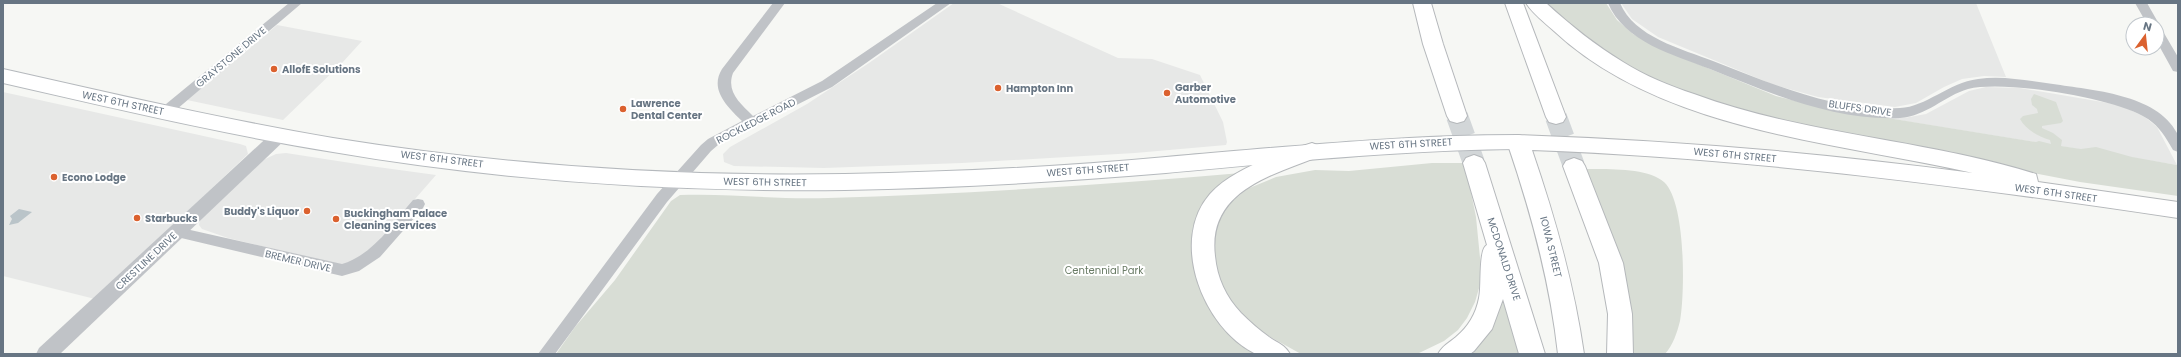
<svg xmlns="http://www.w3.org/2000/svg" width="2181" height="357" font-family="Poppins,sans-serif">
  <rect width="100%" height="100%" fill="#f6f7f4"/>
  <path fill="#e7e8e7" d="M 954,3 L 997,3 L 1118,58 L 1152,59 L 1200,75 L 1223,122 L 1227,142 L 1226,145 L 1135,153 L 962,163 L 824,168 L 734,166 L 724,162 L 723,154 L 730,147 L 807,104 L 869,63 Z
    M 1621,3 L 1976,3 L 2006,77 L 1984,76 L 1962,79 L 1944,87 L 1916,103 L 1895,107 L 1818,97 L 1774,85 L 1658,37 L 1632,19 Z
    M 277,25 L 362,41 L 342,63 L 283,120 L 187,100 Z
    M 1986,87 L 2020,88 L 2120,105 L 2145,117 L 2157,127 L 2177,165 L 1886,118 L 1904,118 L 1926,114 L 1969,91 Z
    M 3,92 L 240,144 L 246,146 L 248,154 L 95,299 L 3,276 Z
    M 286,153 L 370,166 L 436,175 L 375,245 L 361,259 L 342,265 L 228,238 L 202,229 L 199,225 L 200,220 L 263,160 L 276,154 Z"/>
  <path fill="#d8ddd5" d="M 1543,3 L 1606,3 L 1617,20 L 1633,34 L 1666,51 L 1776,96 L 1820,107 L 2036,142 L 2039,141 L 2051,144 L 2050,140 C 2038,136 2026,130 2020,119 L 2023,116 L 2038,113 L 2037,109 L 2032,105 L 2031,99 L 2034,94 L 2056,102 L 2063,121 L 2061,123 L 2042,126 L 2042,128 L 2053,133 L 2062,140 L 2061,146 L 2081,149 L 2096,147 L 2132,157 L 2177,165 L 2178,196 L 2080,182 L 1852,138 L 1778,121 L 1662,84 L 1605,54 Z
    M 1432,163 L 1465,163 L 1476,217 L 1482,278 L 1475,302 L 1467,318 L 1458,330 L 1444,341 L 1417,354 L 1301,354 L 1256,329 L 1241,315 L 1226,294 L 1218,277 L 1212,244 L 1214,229 L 1229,198 L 1234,200 L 1247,189 L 1276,177 L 1315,170 L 1349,171 Z
    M 1581,169 C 1603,169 1648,167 1664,182 C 1686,202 1685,293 1680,321 C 1677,333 1673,345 1665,354 L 1631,354 L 1632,318 L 1621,261 Z
    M 1241,173 L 1193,240 L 1194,266 L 1198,282 L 1264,354 L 556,354 L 575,327 L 615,280 L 671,201 L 680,195 C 729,193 778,200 828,198 C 966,194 1103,185 1241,173 Z
    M 1503,294 L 1521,354 L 1464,354 Z"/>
  <path fill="#bac4c9" d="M 19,209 L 32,212 L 18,223 L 9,225 L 12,219 L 10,216 Z"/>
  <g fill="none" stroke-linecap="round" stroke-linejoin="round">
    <path stroke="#d2d6d8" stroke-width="22" stroke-dasharray="22 11" stroke-linecap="butt" d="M 1457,116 L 1474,163
      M 1556,117 L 1574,166"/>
    <defs>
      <path id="primary" d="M 3,69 C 113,94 222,119 333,138 C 502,165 674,177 845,174 C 952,172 1059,167 1166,157 C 1284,147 1400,135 1518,135 L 1526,137 L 1529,142 L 1526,147 L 1518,149 C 1400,150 1284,162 1166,173 C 1059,182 952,188 845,190 C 673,192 502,181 333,152 C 222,134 113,108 3,83 Z"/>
      <path id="trunk" d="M 1413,3 L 1431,3 L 1443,44 L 1467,116 L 1464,121 L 1457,123 L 1450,121 L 1447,116 L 1423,44 Z
        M 1505,3 L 1523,3 L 1566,117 L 1563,122 L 1556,124 L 1549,122 L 1546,117 Z
        M 1526,3 L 1546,3 C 1570,25 1595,45 1623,62 C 1645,76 1670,86 1694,94 C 1805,135 1924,139 2036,174 L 2038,182 L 2178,202 L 2178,218 C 1963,186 1749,158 1532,150 C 1555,217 1574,284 1584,354 L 1558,354 C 1550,281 1531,212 1507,142 L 1510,137 L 1518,135 C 1670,140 1822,153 1973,173 C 1835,142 1661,131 1554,31 C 1544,22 1533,14 1526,3 Z
        M 1312,143 L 1320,146 L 1323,151 L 1320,156 C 1272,175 1207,191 1215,256 C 1217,278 1226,297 1241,313 C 1250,322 1259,330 1269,337 C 1278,343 1285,345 1290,354 C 1280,354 1262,357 1254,353 C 1203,327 1169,241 1210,194 C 1232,169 1280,153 1312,143 Z
        M 1474,155 L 1482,158 L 1485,163 L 1545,354 L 1519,354 L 1503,299 L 1492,329 L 1474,351 L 1470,354 L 1438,354 C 1443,345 1449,343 1456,337 C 1468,327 1476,314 1479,298 C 1482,287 1478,249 1487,245 L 1463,163 L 1466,158 Z
        M 1574,158 L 1582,161 L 1585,166 L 1623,263 L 1632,314 L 1633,354 L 1607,354 L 1608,314 L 1599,263 L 1563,166 L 1566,161 Z"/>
    </defs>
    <use href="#primary" stroke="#b5b9bd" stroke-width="2"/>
    <use href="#trunk" stroke="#b5b8bb" stroke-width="2"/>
    <path fill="#c0c3c7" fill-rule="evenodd" d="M 289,3 L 302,3 L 170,115 L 160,115 L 158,112 L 160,109 Z
      M 773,3 L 785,3 L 733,73 C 726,92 740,103 753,116 L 822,81 L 937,3 L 951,3 L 832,87 L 718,145 L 711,151 L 667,202 L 555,354 L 538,354 L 657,194 L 701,145 L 708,139 L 742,121 C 728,107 709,90 722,69 Z
      M 1608,3 L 1620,3 C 1634,37 1682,49 1713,61 C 1773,84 1835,112 1900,108 C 1926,107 1948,83 1978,79 C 2003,75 2028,81 2053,84 C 2091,90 2157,94 2177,133 C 2179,138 2178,146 2178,152 L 2173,150 C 2166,138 2160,127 2148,119 C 2116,98 2006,80 1968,89 C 1944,96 1927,116 1900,118 C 1834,121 1770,93 1710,69 C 1674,55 1624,42 1608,3 Z
      M 2135,3 L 2147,3 L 2159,24 L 2157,27 L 2157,24 L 2147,24 Z
      M 2157,27 L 2161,28 L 2178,57 L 2178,72 L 2173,71 L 2157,42 Z
      M 418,199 L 423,200 L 425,204 L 423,208 L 380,257 L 359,271 L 342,276 L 177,237 L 172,236 L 170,232 L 172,228 L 177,227 L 342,264 C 373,255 393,223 413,200 Z"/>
    <path fill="#c0c3c7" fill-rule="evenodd" d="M 280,129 L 286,131 L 289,135 L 286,139 L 60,354 L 36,354 L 39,348 L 274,131 Z"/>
    <use href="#primary" fill="#fff" fill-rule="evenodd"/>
    <use href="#trunk" fill="#fff" fill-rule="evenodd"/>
  </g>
  <g fill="#db612f" stroke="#fff" stroke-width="1.5">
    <circle cx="274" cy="69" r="4"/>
    <circle cx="998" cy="88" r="4"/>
    <circle cx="1167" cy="93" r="4"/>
    <circle cx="623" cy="109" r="4"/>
    <circle cx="54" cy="177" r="4"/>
    <circle cx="307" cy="211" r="4"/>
    <circle cx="137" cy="218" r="4"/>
    <circle cx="336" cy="219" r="4"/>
  </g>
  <g text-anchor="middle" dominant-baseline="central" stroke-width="4" stroke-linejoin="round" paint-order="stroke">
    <g font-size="10" fill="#677583" stroke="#fff">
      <text transform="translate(231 57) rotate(-40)">GRAYSTONE DRIVE</text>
      <text transform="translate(123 103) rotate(12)">WEST 6TH STREET</text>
      <text transform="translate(1860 108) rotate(8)">BLUFFS DRIVE</text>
      <text transform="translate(756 121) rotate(-27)">ROCKLEDGE ROAD</text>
      <text transform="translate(1411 144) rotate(-3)">WEST 6TH STREET</text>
      <text transform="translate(1735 155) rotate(5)">WEST 6TH STREET</text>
      <text transform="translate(442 159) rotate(7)">WEST 6TH STREET</text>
      <text transform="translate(1088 170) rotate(-4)">WEST 6TH STREET</text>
      <text transform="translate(765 182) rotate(1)">WEST 6TH STREET</text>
      <text transform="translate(2056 193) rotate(8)">WEST 6TH STREET</text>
      <text transform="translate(1551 247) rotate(76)">IOWA STREET</text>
      <text transform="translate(1504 259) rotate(72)">MCDONALD DRIVE</text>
      <text transform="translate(146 261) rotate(-43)">CRESTLINE DRIVE</text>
      <text transform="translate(298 261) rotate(13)">BREMER DRIVE</text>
    </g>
    <g font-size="10" font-weight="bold" fill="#677583" stroke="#fff" text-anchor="start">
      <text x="282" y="69">AllofE Solutions</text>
      <text x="1175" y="87">Garber<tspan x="1175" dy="12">Automotive</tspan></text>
      <text x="1006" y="88">Hampton Inn</text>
      <text x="631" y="103">Lawrence<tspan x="631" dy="12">Dental Center</tspan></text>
      <text x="62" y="177">Econo Lodge</text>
      <text x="299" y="211" text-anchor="end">Buddy's Liquor</text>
      <text x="344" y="213">Buckingham Palace<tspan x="344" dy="12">Cleaning Services</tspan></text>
      <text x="145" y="218">Starbucks</text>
    </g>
    <g font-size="10" fill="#697b65" stroke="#fff">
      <text x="1104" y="270">Centennial Park</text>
    </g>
  </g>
  <rect width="2181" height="357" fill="none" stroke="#677583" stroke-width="8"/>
  <g transform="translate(2145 36) rotate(15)"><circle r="19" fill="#ffffff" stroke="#c2c8cd"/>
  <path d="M0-3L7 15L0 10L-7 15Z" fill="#db612f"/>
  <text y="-6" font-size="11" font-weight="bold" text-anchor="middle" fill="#677583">N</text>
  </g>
</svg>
